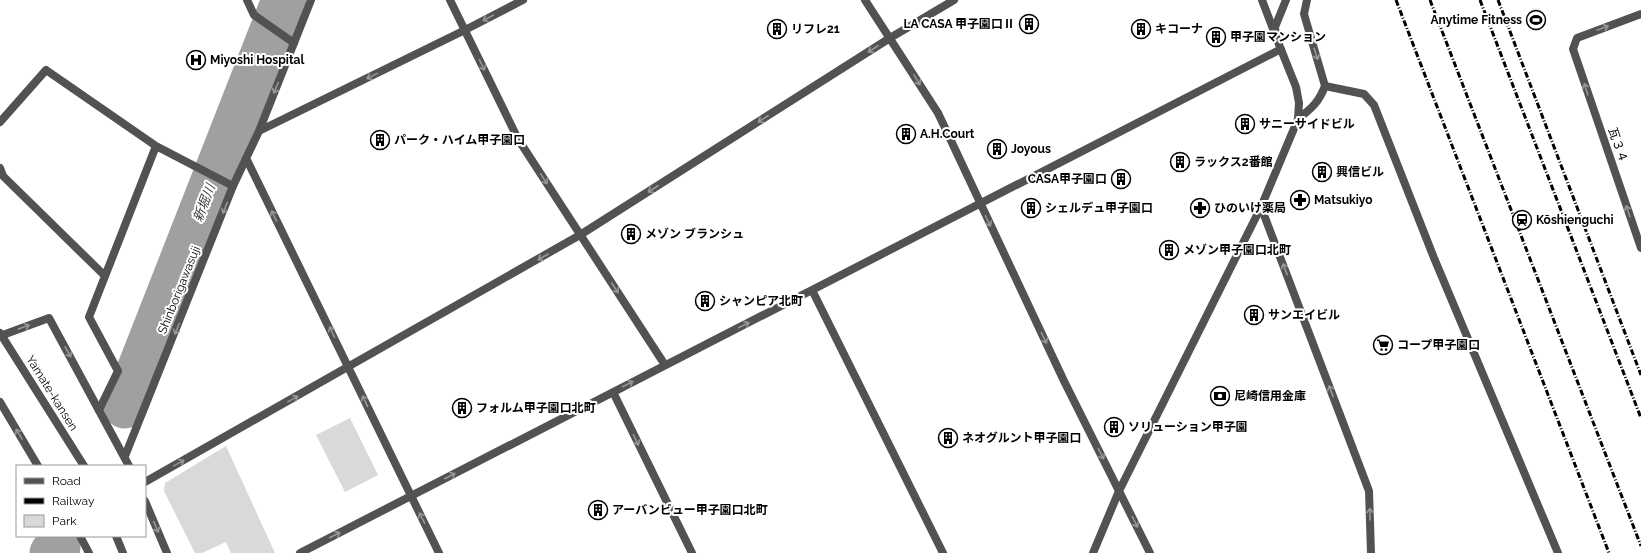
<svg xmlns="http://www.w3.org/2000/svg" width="1641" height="553" font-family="Raleway,'Noto Sans JP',sans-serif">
  <rect width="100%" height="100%" fill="#fff"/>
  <path fill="#d9d9d9" d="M 350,418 L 378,475 L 345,492 L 316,435 Z
    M 226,446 L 275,553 L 231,553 L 226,542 L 202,553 L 195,553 L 164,491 L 165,483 Z"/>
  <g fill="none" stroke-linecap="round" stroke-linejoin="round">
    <path stroke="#a0a0a0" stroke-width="45" d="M 125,406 L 284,0
      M 52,553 L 58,547"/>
    <path stroke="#525252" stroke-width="8" d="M 247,0 L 254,15 L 294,43
      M 1262,0 L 1275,34
      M 0,122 L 46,70 L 156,146 L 233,186
      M 0,168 L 3,176 L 105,276
      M 99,410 L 118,371 L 89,317 L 156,146"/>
    <path stroke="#525252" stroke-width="8" d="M 450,0 L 518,139 L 665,365
      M 865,0 L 938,113 L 1064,381 L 1150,553
      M 1286,0 L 1275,27 L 1276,37 L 1296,87 L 1299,103 L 1298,119
      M 1641,14 L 1577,38 L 1573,49 L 1641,248
      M 1325,86 L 1364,94 L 1374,105 L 1434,258 L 1558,553
      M 1298,119 C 1312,108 1319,102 1325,86 L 1304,14 L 1307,0
      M 259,131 L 465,30 L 523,0
      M 246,158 L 439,553
      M 1261,207 L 1369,491 L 1371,553
      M 812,290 L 943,553
      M 0,336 L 49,318 L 129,466
      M 613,392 L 692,553
      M 0,402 L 38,466
      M 125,456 L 233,186 L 259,131 L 311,0
      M 145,482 L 580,235 L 890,38 L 954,0
      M 145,501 L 167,553
      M 80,536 L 89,553
      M 300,553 L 1281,49"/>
    <path stroke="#525252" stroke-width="8" d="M 116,536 L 123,553
      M 1093,553 L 1119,491 L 1261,207 L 1298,119"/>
    <path stroke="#000" stroke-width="3" stroke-dasharray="6 2 1 2" stroke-linecap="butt" d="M 1396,0 L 1609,553
      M 1430,0 L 1641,546
      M 1480,0 L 1641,418
      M 1498,0 L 1641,375"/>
    <path stroke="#525252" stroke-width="8" d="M 0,333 L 84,466"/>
  </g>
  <defs><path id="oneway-shaft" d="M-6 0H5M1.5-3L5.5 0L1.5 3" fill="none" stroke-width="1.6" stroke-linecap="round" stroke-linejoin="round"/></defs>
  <g stroke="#979797">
    <use href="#oneway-shaft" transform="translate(488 18) rotate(152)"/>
    <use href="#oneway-shaft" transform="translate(1603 28) rotate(-20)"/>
    <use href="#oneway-shaft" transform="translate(873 49) rotate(147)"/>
    <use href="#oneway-shaft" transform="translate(1316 54) rotate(72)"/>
    <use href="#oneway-shaft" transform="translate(482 65) rotate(64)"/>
    <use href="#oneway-shaft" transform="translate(372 76) rotate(154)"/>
    <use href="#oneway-shaft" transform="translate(917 80) rotate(58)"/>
    <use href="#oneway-shaft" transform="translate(276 88) rotate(112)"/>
    <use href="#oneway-shaft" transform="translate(1586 89) rotate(-108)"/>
    <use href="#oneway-shaft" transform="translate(763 119) rotate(147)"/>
    <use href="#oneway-shaft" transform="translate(544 179) rotate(57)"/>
    <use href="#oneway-shaft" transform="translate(653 189) rotate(147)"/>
    <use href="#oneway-shaft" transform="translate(225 208) rotate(112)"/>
    <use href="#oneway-shaft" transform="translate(1628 211) rotate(-109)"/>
    <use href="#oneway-shaft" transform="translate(274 216) rotate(-116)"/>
    <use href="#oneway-shaft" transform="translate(988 221) rotate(64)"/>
    <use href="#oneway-shaft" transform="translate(543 257) rotate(150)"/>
    <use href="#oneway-shaft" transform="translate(1285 269) rotate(-111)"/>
    <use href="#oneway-shaft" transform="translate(615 288) rotate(57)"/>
    <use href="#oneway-shaft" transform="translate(744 325) rotate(-27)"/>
    <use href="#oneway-shaft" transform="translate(24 327) rotate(-20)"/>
    <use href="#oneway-shaft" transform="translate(177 329) rotate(112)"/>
    <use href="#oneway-shaft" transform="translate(332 332) rotate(-116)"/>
    <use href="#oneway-shaft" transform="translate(1044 338) rotate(64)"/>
    <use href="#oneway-shaft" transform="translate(68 352) rotate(61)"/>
    <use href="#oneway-shaft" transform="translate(628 384) rotate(-27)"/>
    <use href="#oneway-shaft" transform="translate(1331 391) rotate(-111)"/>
    <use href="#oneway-shaft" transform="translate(293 399) rotate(-29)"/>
    <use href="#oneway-shaft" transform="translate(365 401) rotate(-115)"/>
    <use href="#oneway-shaft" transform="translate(19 434) rotate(-121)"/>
    <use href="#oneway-shaft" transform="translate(636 440) rotate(64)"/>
    <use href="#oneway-shaft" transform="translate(1101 454) rotate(63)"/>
    <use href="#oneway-shaft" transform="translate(179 463) rotate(-29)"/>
    <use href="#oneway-shaft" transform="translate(450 476) rotate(-27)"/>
    <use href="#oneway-shaft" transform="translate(1370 514) rotate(-91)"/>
    <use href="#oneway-shaft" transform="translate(422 518) rotate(-117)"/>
    <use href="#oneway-shaft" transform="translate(1135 522) rotate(64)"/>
    <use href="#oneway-shaft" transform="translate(156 527) rotate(67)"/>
    <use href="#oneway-shaft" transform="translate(335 535) rotate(-27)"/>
  </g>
  <defs>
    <symbol id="stadium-ring" viewBox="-11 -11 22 22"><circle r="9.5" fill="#fff" stroke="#000" stroke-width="1.5"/><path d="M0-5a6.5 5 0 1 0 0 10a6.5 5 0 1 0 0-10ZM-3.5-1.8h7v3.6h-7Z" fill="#000"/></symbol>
    <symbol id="building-ring" viewBox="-11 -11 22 22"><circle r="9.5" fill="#fff" stroke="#000" stroke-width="1.5"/><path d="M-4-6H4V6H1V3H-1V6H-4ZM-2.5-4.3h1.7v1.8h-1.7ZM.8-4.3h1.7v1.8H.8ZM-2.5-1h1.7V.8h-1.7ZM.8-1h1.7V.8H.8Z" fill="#000"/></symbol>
    <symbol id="hospital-ring" viewBox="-11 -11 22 22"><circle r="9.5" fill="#fff" stroke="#000" stroke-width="1.5"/><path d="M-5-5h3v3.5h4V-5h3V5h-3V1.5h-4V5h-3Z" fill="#000"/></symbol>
    <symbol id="pharmacy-ring" viewBox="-11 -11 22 22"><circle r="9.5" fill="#fff" stroke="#000" stroke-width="1.5"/><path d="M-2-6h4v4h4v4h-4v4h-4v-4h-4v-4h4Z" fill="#000"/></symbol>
    <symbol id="station-ring" viewBox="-11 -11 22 22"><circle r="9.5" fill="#fff" stroke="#000" stroke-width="1.5"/><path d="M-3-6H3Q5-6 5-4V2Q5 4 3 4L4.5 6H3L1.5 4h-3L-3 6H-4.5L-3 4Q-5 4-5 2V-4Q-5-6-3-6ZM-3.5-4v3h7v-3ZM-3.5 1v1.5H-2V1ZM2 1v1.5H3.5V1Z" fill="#000"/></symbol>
    <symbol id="supermarket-ring" viewBox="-11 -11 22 22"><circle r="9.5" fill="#fff" stroke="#000" stroke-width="1.5"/><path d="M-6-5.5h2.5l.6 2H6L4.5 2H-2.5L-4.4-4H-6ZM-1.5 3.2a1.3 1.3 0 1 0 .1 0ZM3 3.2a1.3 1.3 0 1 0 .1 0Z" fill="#000"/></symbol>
    <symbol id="bank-ring" viewBox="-11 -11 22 22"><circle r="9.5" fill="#fff" stroke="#000" stroke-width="1.5"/><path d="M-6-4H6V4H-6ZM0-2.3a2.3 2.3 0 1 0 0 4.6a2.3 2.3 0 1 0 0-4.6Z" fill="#000"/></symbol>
  </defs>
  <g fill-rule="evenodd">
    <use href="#stadium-ring" x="1525" y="9" width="22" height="22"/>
    <use href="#building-ring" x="1018" y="13" width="22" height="22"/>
    <use href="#building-ring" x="766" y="18" width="22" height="22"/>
    <use href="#building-ring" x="1130" y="18" width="22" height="22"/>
    <use href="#building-ring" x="1205" y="26" width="22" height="22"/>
    <use href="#hospital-ring" x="185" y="49" width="22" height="22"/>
    <use href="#building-ring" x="1234" y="113" width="22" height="22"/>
    <use href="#building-ring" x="895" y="123" width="22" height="22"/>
    <use href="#building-ring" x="369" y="129" width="22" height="22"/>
    <use href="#building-ring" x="986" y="138" width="22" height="22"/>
    <use href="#building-ring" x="1169" y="151" width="22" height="22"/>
    <use href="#building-ring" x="1311" y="161" width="22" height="22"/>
    <use href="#building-ring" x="1110" y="168" width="22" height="22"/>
    <use href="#pharmacy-ring" x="1289" y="189" width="22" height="22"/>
    <use href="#building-ring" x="1020" y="197" width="22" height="22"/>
    <use href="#pharmacy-ring" x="1189" y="197" width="22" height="22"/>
    <use href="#station-ring" x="1511" y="209" width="22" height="22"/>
    <use href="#building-ring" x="620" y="223" width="22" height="22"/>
    <use href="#building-ring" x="1158" y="239" width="22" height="22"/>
    <use href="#building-ring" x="694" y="290" width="22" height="22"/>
    <use href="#building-ring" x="1243" y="304" width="22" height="22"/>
    <use href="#supermarket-ring" x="1372" y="334" width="22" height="22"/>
    <use href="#bank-ring" x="1209" y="385" width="22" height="22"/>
    <use href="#building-ring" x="451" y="397" width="22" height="22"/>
    <use href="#building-ring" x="1103" y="416" width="22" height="22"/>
    <use href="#building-ring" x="937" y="427" width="22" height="22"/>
    <use href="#building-ring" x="587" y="499" width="22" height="22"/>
  </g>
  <g text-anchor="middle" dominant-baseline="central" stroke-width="4" stroke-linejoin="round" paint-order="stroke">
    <g font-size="12" font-weight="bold" fill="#000" stroke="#fff" text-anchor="start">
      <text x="1522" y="20" text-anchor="end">Anytime Fitness</text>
      <text x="1015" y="24" text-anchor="end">LA CASA 甲子園口Ⅱ</text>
      <text x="791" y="29">リフレ21</text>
      <text x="1155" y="29">キコーナ</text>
      <text x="1230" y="37">甲子園マンション</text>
      <text x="210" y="60">Miyoshi Hospital</text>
      <text x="1259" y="124">サニーサイドビル</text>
      <text x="920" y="134">A.H.Court</text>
      <text x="394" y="140">パーク・ハイム甲子園口</text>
      <text x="1011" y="149">Joyous</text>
      <text x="1194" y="162">ラックス2番館</text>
      <text x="1336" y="172">興信ビル</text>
      <text x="1107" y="179" text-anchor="end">CASA甲子園口</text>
      <text x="1314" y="200">Matsukiyo</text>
      <text x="1045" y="208">シェルデュ甲子園口</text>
      <text x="1214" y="208">ひのいけ薬局</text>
      <text x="1536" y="220">Kōshienguchi</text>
      <text x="645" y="234">メゾン ブランシュ</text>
      <text x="1183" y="250">メゾン甲子園口北町</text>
      <text x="719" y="301">シャンピア北町</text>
      <text x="1268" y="315">サンエイビル</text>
      <text x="1397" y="345">コープ甲子園口</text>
      <text x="1234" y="396">尼崎信用金庫</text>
      <text x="476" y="408">フォルム甲子園口北町</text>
      <text x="1128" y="427">ソリューション甲子園</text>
      <text x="962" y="438">ネオグルント甲子園口</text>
      <text x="612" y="510">アーバンビュー甲子園口北町</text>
    </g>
    <g font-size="12" fill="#000" stroke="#fff">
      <text transform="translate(1618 145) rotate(71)">瓦３４</text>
      <text transform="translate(179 290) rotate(-68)">Shinborigawasuji</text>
      <text transform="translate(52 393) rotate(58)">Yamate-kansen</text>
    </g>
    <g font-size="13" font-style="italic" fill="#414141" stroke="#fff">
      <text transform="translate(204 203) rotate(-69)">新堀川</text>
    </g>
  </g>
  <rect x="16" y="465" width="130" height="72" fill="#ffffff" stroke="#999999"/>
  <rect x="24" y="478" width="20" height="6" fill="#525252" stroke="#999999"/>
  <text x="52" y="485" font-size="12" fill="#000000">Road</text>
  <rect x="24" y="498" width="20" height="6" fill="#000000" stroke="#999999"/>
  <text x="52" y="505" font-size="12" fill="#000000">Railway</text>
  <rect x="24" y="515" width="20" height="12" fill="#d9d9d9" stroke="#999999"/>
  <text x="52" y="525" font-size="12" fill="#000000">Park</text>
</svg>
